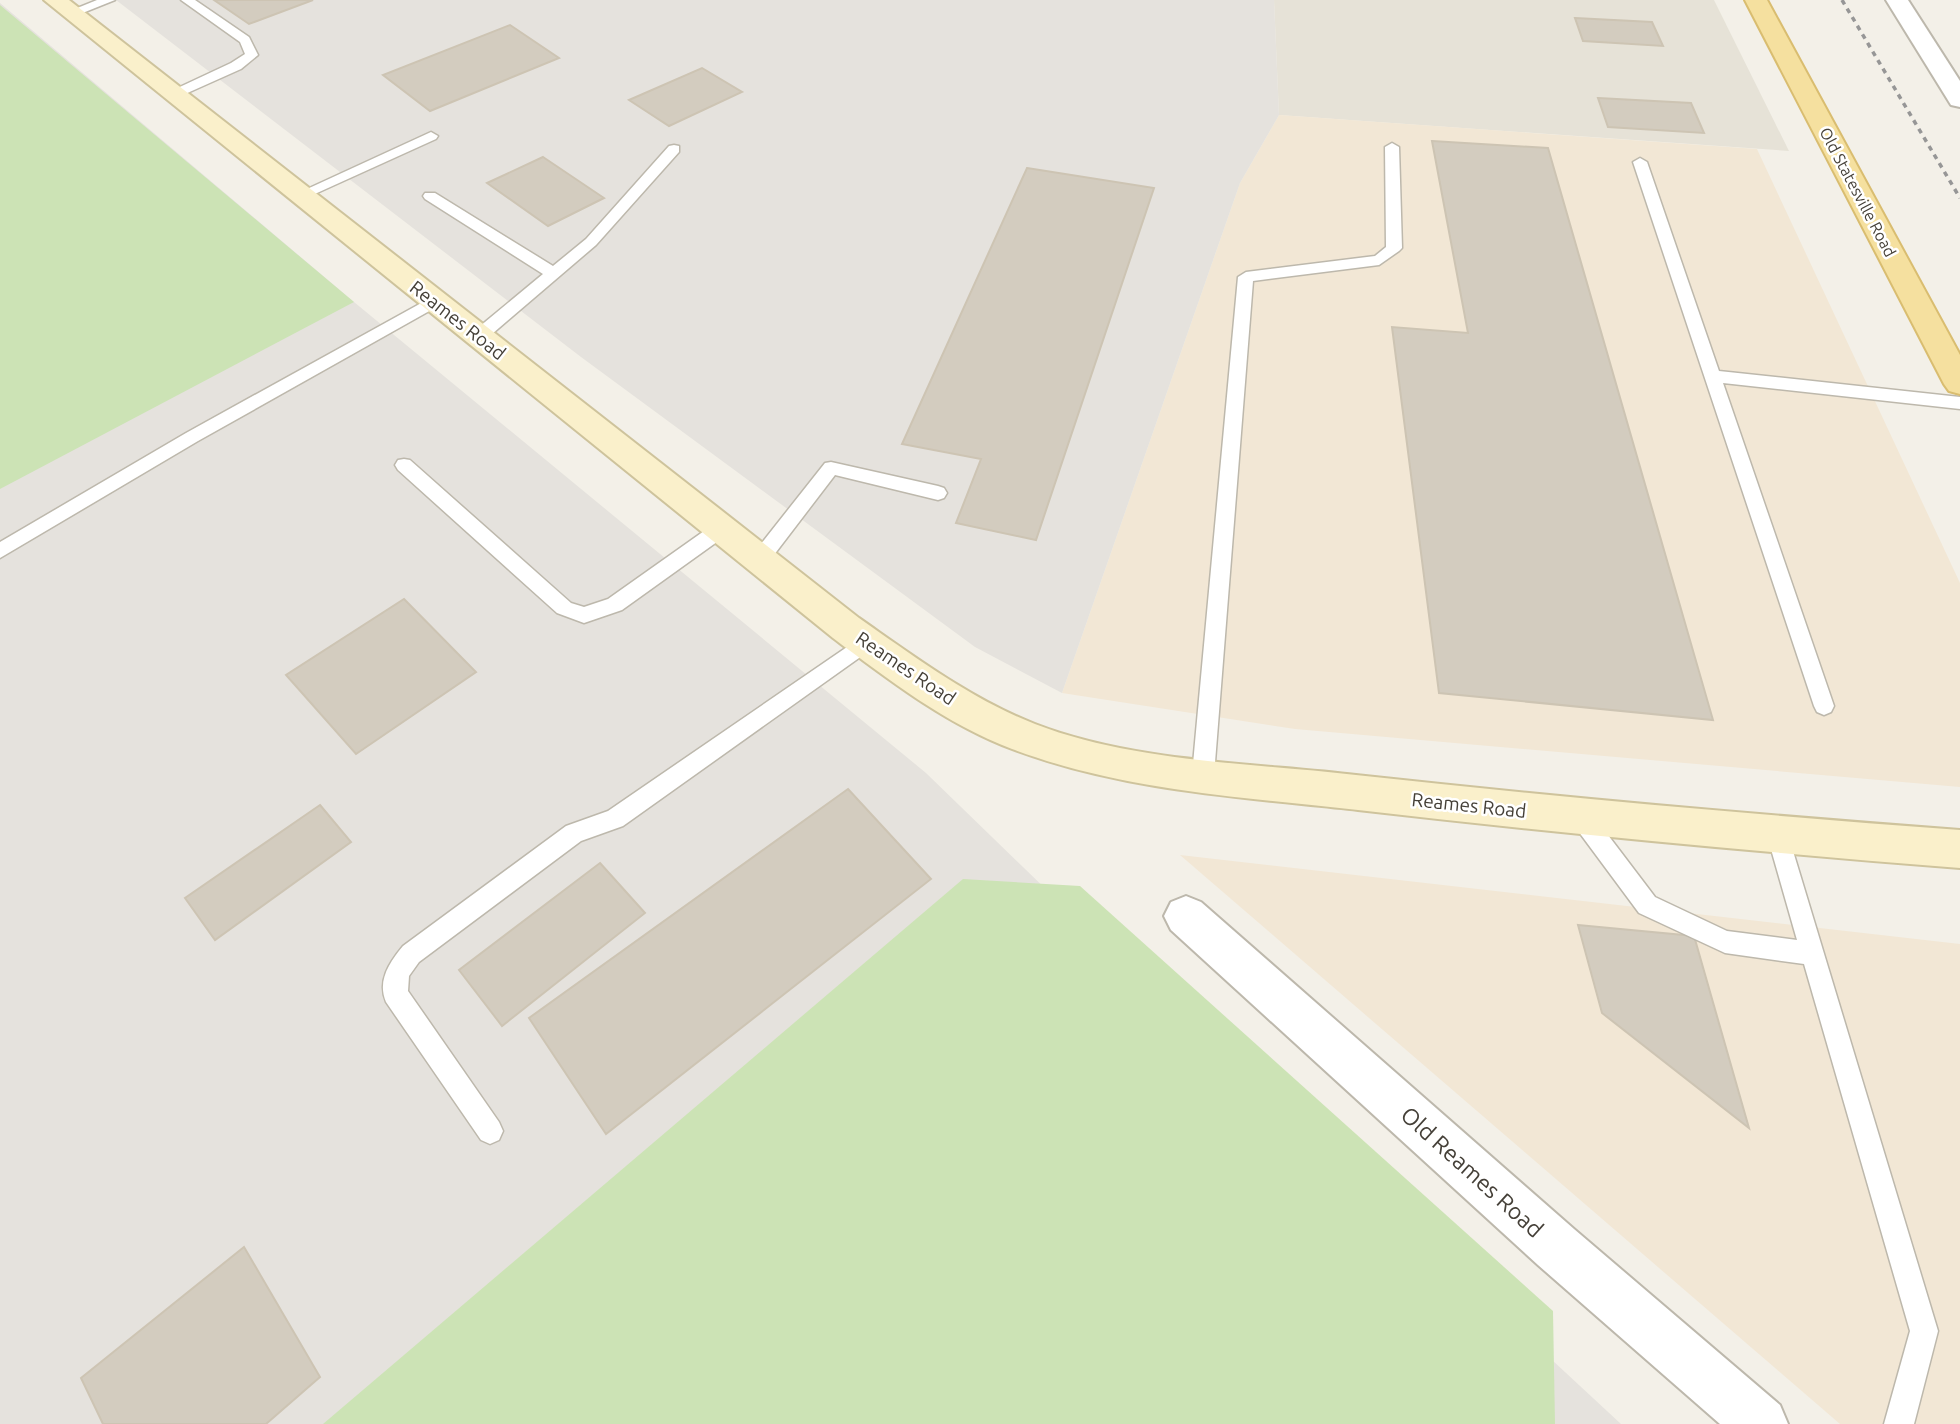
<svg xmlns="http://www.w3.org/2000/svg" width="1960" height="1424" font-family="Ubuntu,sans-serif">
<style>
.residential{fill:#e6e2d7}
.commercial{fill:#f2e7d5}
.industrial{fill:#e5e2dd}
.green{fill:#cce3b5}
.building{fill:#d3ccbf;stroke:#cdc4b3;stroke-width:2}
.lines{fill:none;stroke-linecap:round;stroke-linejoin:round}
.lane-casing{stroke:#bdb8ac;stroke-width:3}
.street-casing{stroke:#bdb8ac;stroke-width:4}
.secondary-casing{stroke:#cec39c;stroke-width:4}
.primary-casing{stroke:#d9bd70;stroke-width:4}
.lane{fill:#fff;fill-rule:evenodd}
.street{fill:#fff;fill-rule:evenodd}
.secondary{fill:#faf0cb;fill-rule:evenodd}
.primary{fill:#f5e09f;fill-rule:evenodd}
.rail{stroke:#969696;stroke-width:3.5;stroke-dasharray:5 5;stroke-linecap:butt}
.labels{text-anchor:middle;stroke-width:5;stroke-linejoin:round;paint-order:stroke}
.far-street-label{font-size:16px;fill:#454038;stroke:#fff}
.street-label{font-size:19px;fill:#454038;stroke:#fff}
.near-street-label{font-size:23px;fill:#454038;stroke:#fff}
</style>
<rect width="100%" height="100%" fill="#f3f0e8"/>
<polygon class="residential" points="1274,0 1714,0 1789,151 1279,115"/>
<g class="commercial">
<polygon points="1279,115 1757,149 1960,583 1960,787 1295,729 1062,693 1240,183"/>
<polygon points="1180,855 1960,944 1960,1424 1840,1424"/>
</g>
<g class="industrial">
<polygon points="116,0 1274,0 1279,115 1240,183 1062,693 975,647 581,357"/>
<polygon points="0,3 354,302 926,773 1086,928 1621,1424 0,1424"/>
</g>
<g class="green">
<polygon points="0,5 354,302 0,489"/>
<polygon points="963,879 1080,886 1553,1311 1555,1424 323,1424"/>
</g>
<g class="building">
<polygon points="214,0 313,0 249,24"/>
<polygon points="1575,18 1652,22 1663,46 1583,41"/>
<polygon points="510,25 559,58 430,111 383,75"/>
<polygon points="702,68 742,92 669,126 629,100"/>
<polygon points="1598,98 1691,103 1704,133 1608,127"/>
<polygon points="1432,141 1548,148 1713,720 1439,693 1392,327 1468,333"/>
<polygon points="543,157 604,198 548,226 487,183"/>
<polygon points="1027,168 1154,188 1036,540 956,523 981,459 902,444"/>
<polygon points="404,599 476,672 356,754 286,675"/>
<polygon points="848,789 931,879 606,1134 529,1018"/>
<polygon points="320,805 351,842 215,940 185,898"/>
<polygon points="600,863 645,913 502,1026 459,970"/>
<polygon points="1578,925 1694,936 1749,1128 1602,1013"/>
<polygon points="244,1247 320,1377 266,1424 103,1424 81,1378"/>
</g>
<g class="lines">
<g class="lane-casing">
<g id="lane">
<polygon points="97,0 115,0 75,16 67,16 65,13"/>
<polygon points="181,0 195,0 249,37 258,55 241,69 174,99 167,95 169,92 231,63 245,54 240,42"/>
<polygon points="431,132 438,136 436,139 306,198 296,198 294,195"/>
<polygon points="1392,143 1399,147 1402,248 1399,251 1379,265 1253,281 1214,775 1211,782 1203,784 1195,782 1192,775 1238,277 1246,272 1375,256 1386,247 1385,147"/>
<polygon points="674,145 679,146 679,152 596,245 485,340 473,340 471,336 473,332 543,274 425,199 423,196 425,193 435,193 553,266 586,239 669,146"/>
<polygon points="1640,158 1647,162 1719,371 1960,397 1960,409 1723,383 1834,706 1831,712 1824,715 1817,712 1814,706 1633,162"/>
<polygon points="434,296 442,301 440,305 198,441 0,558 0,542 186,433"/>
<polygon points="404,459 410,460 571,603 584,607 608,599 714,524 728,524 730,529 728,534 622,610 584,623 557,613 398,470 395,465 398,460"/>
<polygon points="831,462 938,486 944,488 947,493 944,498 938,500 835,475 767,564 760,566 753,564 750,559 753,554 825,463"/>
<path d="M866,634L873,636L876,642L873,648L623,826L581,841L419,962L409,976L408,991L499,1122L503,1131L499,1140L490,1144L481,1140L386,1002C377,981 389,963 403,946L566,826L608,811Z"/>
<polygon points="1581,807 1589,810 1655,897 1727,931 1797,940 1767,835 1770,828 1778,825 1786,828 1938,1331 1914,1424 1884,1424 1910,1331 1804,964 1725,953 1639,913 1573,824 1570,817 1573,810"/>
</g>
</g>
<g class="street-casing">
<g id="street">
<polygon points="1886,0 1908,0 1960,81 1960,107 1951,105"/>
<polygon points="1186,896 1201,902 1574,1229 1780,1405 1788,1424 1720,1424 1538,1265 1171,930 1164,916 1171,902"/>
</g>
</g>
<g class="secondary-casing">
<path id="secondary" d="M44,0H69L859,618C915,657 971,699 1035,724C1133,762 1252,763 1356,775C1557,797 1758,815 1960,830V868C1759,852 1558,833 1358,810C1241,797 1124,791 1012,749C946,724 889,680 833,638Z"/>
</g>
<g class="primary-casing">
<polygon id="primary" points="1745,0 1767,0 1960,355 1960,394 1949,391 1944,384"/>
</g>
<use href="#lane" class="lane"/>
<use href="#street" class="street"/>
<use href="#secondary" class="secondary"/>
<use href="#primary" class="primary"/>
<polyline class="rail" points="1842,0 1960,198"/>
</g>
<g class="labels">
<g class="far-street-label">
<text transform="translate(1858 192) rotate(62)" y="6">Old Statesville Road</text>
</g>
<g class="street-label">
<text transform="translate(458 320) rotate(38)" y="7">Reames Road</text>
<text transform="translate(906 668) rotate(34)" y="7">Reames Road</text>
<text transform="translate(1469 805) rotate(6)" y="7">Reames Road</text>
</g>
<g class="near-street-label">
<text transform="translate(1472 1172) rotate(42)" y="8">Old Reames Road</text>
</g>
</g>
</svg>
